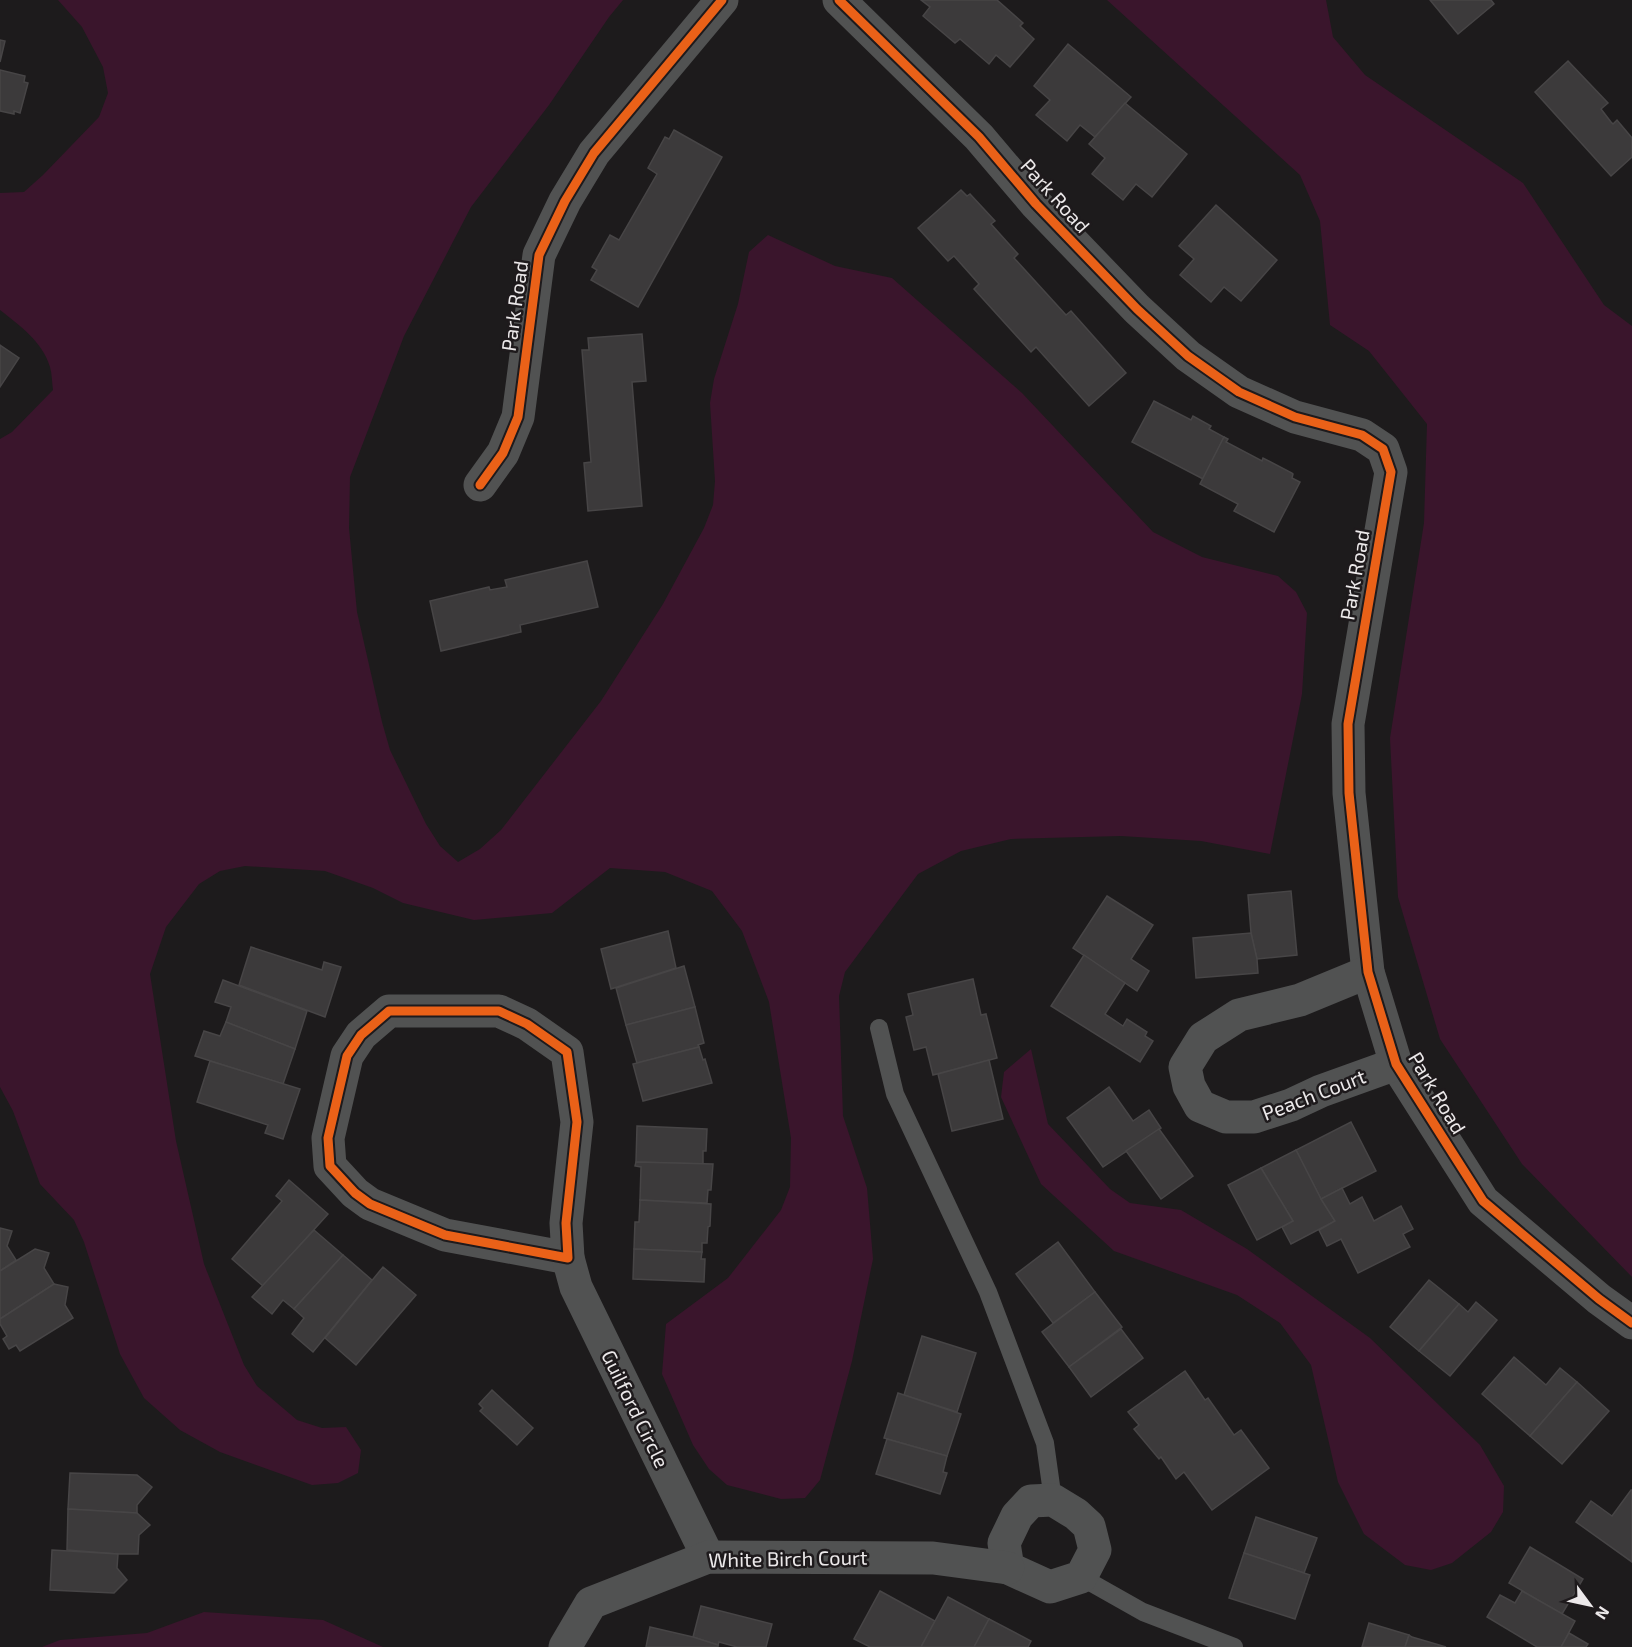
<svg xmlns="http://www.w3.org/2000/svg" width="1632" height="1647" font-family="'Exo 2',sans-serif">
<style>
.green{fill:#3a152c}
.building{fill:#3c3a3b;stroke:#474546;stroke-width:1.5}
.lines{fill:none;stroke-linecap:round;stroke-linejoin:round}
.lane{stroke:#515252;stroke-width:18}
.street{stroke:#515252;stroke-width:33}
.cycleway-casing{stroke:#1e1a1c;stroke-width:13}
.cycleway{stroke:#ea6118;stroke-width:9}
.labels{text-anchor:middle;stroke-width:5;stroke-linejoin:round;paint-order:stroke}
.street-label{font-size:20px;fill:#ece9ea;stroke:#1e1a1c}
</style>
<rect width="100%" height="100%" fill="#1d1b1c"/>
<g class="green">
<path d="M58,0H623L609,17L549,105L471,207L404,336L350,477L349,528L357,612L382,722L390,750L426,824L440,846L458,862L480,849L501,830L601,701L663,604L704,528L713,505L715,481L710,403L714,379L738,304L749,252L768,235L835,266L892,278L1022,393L1153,532L1202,557L1278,576L1296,592L1307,613L1302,694L1270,854L1201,841L1121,836L1011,839L961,851L918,874L845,972L839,996L843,1116L867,1188L873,1259L852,1361L820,1480L805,1498L781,1499L727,1485L709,1469L693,1445L662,1374L666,1324L728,1278L781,1210L790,1187L791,1138L769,1002L742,931L712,891L665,872L610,868L552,913L474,920L403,903L373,888L325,871L245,866L220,871L199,884L166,927L150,974L176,1141L204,1264L244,1365L257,1386L297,1420L322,1428L346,1427L361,1450L358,1473L338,1483L312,1485L220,1452L180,1430L144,1398L120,1354L84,1242L74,1220L40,1184L13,1111L0,1087V439L12,432L53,390C52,383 52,374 50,367C43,342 19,325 0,310V193L24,192L43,175L99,117L108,93L103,67L82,27Z"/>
<polygon points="1107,0 1326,0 1333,37 1365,75 1523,183 1604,305 1632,326 1632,1277 1522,1164 1440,1039 1398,897 1390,738 1424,523 1427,424 1369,351 1330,325 1320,221 1300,175"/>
<polygon points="1031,1049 1048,1124 1110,1189 1130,1203 1181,1210 1247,1249 1370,1338 1480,1445 1504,1486 1503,1512 1491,1532 1452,1563 1431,1570 1405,1565 1364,1534 1338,1482 1311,1365 1280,1323 1237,1295 1114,1251 1041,1184 1001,1097 1004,1072"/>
<polygon points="204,1612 323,1620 383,1647 42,1647 60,1640 147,1633"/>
</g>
<g class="building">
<polygon points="921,0 997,0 1023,23 1020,26 1034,39 1010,67 996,55 989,64 960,39 955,43 923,16 930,7"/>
<polygon points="1430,0 1491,0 1494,4 1458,34"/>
<polygon points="0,40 5,41 0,62"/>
<polygon points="1068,44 1131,97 1095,137 1080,125 1067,141 1036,115 1050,100 1034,86"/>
<polygon points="1568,61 1608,103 1601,109 1611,122 1613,124 1617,120 1632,138 1632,157 1611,176 1535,92"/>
<polygon points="0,70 25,76 24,82 28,83 20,113 14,111 14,114 0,111"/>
<polygon points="1125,103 1187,154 1152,197 1136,184 1123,200 1092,174 1105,158 1089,144"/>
<polygon points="674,130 722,157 638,307 591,280 597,270 592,267 610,235 619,240 657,174 648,168 665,137 669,139"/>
<polygon points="961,190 967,196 970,194 995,221 991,224 1018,254 1014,258 1066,315 1071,311 1126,373 1089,406 1036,347 1031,352 974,289 979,284 954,256 948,261 918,228"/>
<polygon points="1216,205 1277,260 1241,301 1224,287 1211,302 1180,275 1194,259 1179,246"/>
<polygon points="642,334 646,381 632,382 642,506 588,511 584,463 591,462 582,350 589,350 588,338"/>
<polygon points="0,345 19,358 0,387"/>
<polygon points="1154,401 1191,420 1193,416 1211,426 1209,429 1224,437 1203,479 1132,442"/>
<polygon points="1224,437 1228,439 1226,442 1262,461 1263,458 1292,473 1293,474 1292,478 1300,482 1274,532 1234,511 1238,504 1200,484"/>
<polygon points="587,561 598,607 520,625 521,632 441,651 430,601 489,587 490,590 507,587 505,580"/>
<polygon points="1291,891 1297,955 1257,959 1251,933 1248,895"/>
<polygon points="1107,896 1153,925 1131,959 1149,971 1137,991 1073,948"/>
<polygon points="668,931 676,968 611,989 601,949"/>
<polygon points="1251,933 1257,959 1258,973 1196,978 1193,938"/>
<polygon points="251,947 322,970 324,962 341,967 325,1017 239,985"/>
<polygon points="1084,955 1125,983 1105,1014 1123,1026 1127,1019 1147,1032 1145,1036 1153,1041 1140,1062 1051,1006"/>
<polygon points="684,966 695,1007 626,1025 616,988"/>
<polygon points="973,979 981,1015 986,1014 997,1058 933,1075 926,1047 914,1050 906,1017 913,1015 908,994"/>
<polygon points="223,980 307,1011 295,1049 226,1022 231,1007 215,1002"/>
<polygon points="695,1007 704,1043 698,1045 699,1047 637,1063 626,1025"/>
<polygon points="226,1022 295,1049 283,1084 195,1056 204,1031 220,1036"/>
<polygon points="699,1047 703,1060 705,1059 712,1083 643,1101 633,1064"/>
<polygon points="989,1060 1003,1119 952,1131 938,1074"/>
<polygon points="210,1061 300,1089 283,1139 265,1133 268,1125 197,1102"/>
<polygon points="1109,1087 1133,1121 1149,1110 1161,1128 1103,1167 1067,1118"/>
<polygon points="1351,1122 1376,1171 1321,1199 1296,1150"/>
<polygon points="637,1126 707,1129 706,1151 703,1151 703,1164 636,1162"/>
<polygon points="1159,1129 1193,1176 1161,1199 1126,1151"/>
<polygon points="1296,1150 1321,1199 1335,1221 1291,1244 1282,1227 1293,1221 1261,1168"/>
<polygon points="636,1162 713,1164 711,1190 708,1190 707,1203 640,1200 641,1167 635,1166"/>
<polygon points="1261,1168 1293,1221 1257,1240 1228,1185"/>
<polygon points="289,1180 328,1214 263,1286 232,1259 282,1201 276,1196"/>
<polygon points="1342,1188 1350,1204 1362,1197 1374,1221 1401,1206 1413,1229 1403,1234 1410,1247 1358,1273 1341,1239 1327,1246 1319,1230 1335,1221 1321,1199"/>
<polygon points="640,1200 711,1204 710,1226 708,1227 707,1243 702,1243 702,1252 634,1249 635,1222 639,1222"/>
<polygon points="0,1228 12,1231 7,1246 16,1260 0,1271"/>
<polygon points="314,1230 343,1255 294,1309 283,1300 272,1314 252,1297"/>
<polygon points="1058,1242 1095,1292 1053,1323 1016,1274"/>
<polygon points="35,1249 49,1253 44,1268 54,1284 0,1319 0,1271"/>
<polygon points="634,1249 702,1252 701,1259 705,1259 704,1282 633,1279"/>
<polygon points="343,1255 372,1280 313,1352 292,1334 304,1318 294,1309"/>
<polygon points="383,1267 416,1295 356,1365 325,1338"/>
<polygon points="1429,1280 1459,1304 1419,1351 1390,1327"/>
<polygon points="54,1284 68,1287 65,1305 73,1318 20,1351 16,1345 9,1349 3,1339 7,1336 0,1324 0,1319"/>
<polygon points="1095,1292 1122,1327 1069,1367 1042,1332"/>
<polygon points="1476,1302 1497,1320 1450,1376 1419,1351 1459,1304 1468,1312"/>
<polygon points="1121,1329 1143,1358 1091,1397 1069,1367"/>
<polygon points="922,1336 976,1353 957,1412 904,1395"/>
<polygon points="1514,1357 1546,1385 1560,1368 1577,1382 1530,1436 1482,1394"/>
<polygon points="1185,1371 1205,1400 1208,1398 1234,1435 1241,1430 1269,1468 1212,1510 1184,1472 1176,1479 1161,1457 1159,1459 1134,1429 1139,1425 1128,1412"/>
<polygon points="1577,1382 1609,1411 1562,1464 1530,1436"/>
<polygon points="492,1390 533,1428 517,1445 480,1411 483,1408 479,1404"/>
<polygon points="898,1393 961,1414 947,1456 884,1438"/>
<polygon points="887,1439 947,1456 943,1472 947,1473 940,1494 876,1474"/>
<polygon points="70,1473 137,1475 152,1487 137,1505 137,1513 68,1509"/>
<polygon points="1631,1490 1632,1490 1632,1562 1576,1522 1591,1501 1612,1516"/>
<polygon points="68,1509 137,1513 150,1525 139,1535 138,1554 118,1554 67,1550"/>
<polygon points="1256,1517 1317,1538 1304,1573 1244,1553"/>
<polygon points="1530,1547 1583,1579 1562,1614 1509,1583"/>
<polygon points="52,1550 118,1554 117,1568 127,1580 114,1593 50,1590"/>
<polygon points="1244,1553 1310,1575 1295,1619 1229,1598"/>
<polygon points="880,1591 935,1621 921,1647 870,1647 854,1639"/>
<polygon points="1522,1591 1575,1621 1561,1647 1537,1647 1487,1617 1500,1595 1515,1603"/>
<polygon points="948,1597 989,1619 974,1647 921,1647"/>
<polygon points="701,1606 772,1624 766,1647 737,1647 719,1642 718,1645 693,1637"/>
<polygon points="989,1619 1031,1641 1028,1647 974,1647"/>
<polygon points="1369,1623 1409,1635 1405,1647 1362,1647"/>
<polygon points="650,1627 693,1637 718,1645 718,1647 646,1647"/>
<polygon points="1569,1633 1588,1644 1586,1647 1561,1647"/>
<polygon points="1409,1635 1412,1637 1446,1647 1405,1647"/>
</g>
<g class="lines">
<g class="lane">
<polyline points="879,1028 895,1094 988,1292 1045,1443 1053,1500"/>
<polyline points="1081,1577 1143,1612 1234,1647"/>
</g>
<g class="street">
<polyline points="839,0 979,137 1036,204 1137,309 1188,356 1239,392 1295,417 1362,435 1383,449 1391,472 1348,724 1349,793 1368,972 1396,1064 1483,1201 1599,1299 1632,1323"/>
<polyline points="480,485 503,453 518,417 539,255 565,201 594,153 722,0"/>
<polyline points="1368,972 1300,1000 1239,1015 1203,1038 1185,1067 1189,1086 1200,1106 1226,1117 1254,1117 1291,1105 1321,1091 1396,1064"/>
<polygon points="389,1011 499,1011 527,1024 567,1052 577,1122 566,1223 568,1258 445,1235 370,1204 355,1193 330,1166 328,1138 347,1056 361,1035"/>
<polyline points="568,1258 576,1287 708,1557"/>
<polygon points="1053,1500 1076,1514 1089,1526 1095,1550 1081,1577 1050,1587 1008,1568 1004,1543 1017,1516 1031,1501"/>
<polyline points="565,1647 591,1603 708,1557 933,1558 1008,1568"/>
</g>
<g class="cycleway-casing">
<g id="cycleway">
<polyline points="839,0 979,137 1036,204 1137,309 1188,356 1239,392 1295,417 1362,435 1383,449 1391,472 1348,724 1349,793 1368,972 1396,1064 1483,1201 1599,1299 1632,1323"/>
<polyline points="480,485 503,453 518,417 539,255 565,201 594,153 722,0"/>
<polygon points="389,1011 499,1011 527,1024 567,1052 577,1122 566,1223 568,1258 445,1235 370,1204 355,1193 330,1166 328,1138 347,1056 361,1035"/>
</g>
</g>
<use href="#cycleway" class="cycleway"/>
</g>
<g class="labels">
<g class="street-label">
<text transform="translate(1055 196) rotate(48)" y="7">Park Road</text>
<text transform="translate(515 306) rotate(-82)" y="7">Park Road</text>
<text transform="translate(1355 575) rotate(-80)" y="7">Park Road</text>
<text transform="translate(1437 1093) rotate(59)" y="7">Park Road</text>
<text transform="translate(1314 1095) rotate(-21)" y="7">Peach Court</text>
<text transform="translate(635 1409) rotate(64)" y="7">Guilford Circle</text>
<text transform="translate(788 1559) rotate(-1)" y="7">White Birch Court</text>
</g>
</g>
<g transform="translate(1590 1605) rotate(123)" stroke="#1e1a1c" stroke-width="4.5" paint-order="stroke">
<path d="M0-4.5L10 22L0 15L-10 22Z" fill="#ece9ea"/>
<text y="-9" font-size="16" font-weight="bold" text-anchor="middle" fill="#ece9ea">N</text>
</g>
</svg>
